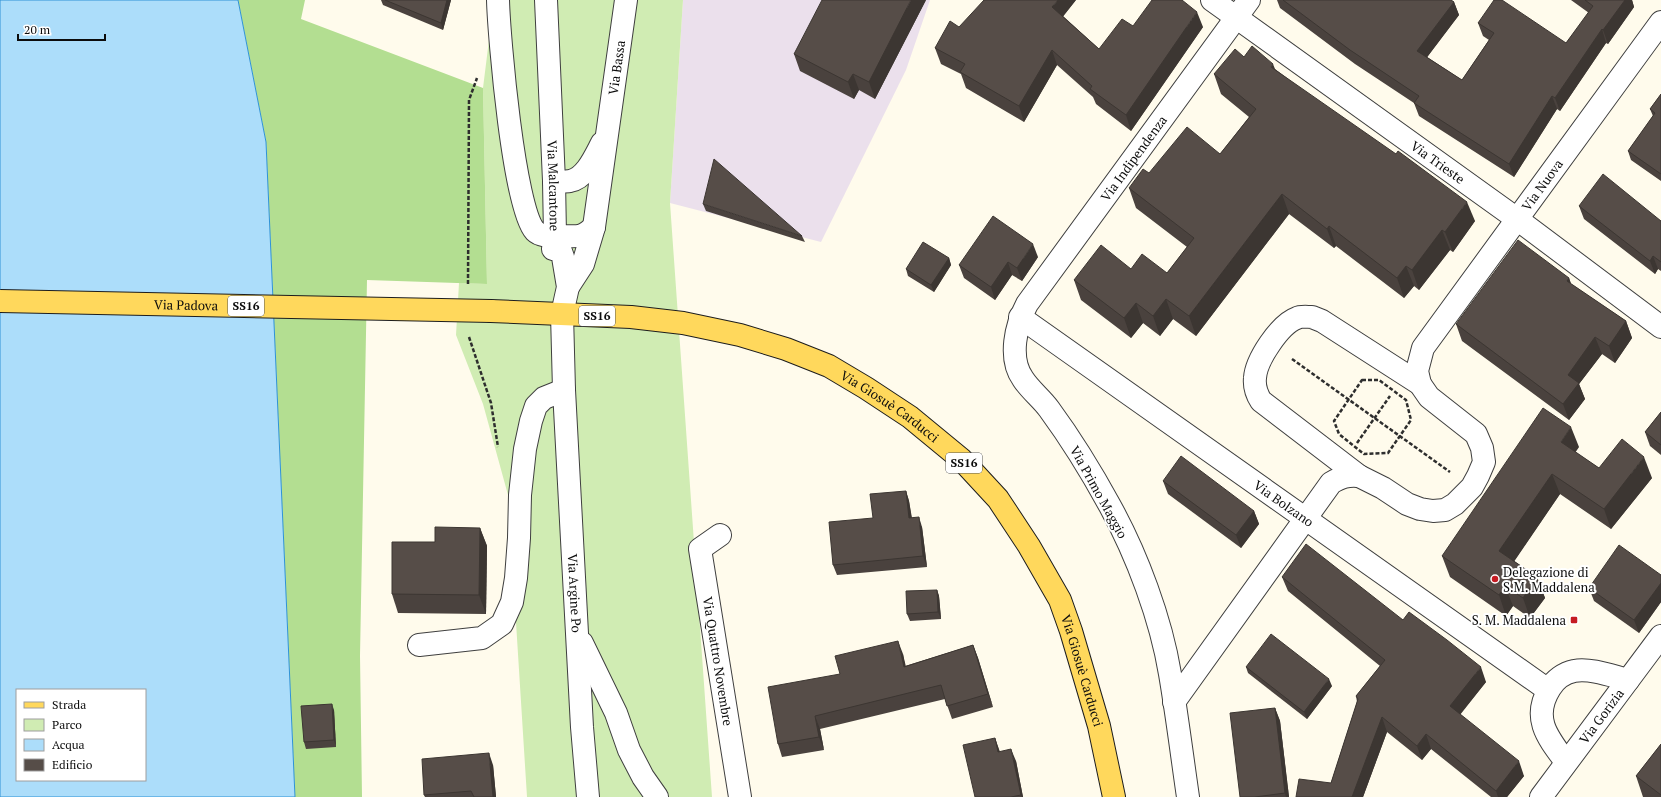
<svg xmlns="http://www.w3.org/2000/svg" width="1661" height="797" font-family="'PT Serif',serif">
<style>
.industrial{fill:#ebe0ec}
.green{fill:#d0ecb3}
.forest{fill:#b3de91}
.water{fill:#acddfa;stroke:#2e92d6;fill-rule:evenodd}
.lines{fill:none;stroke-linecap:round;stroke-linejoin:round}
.minor-casing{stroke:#3f3f3f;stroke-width:24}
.major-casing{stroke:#1d1d1d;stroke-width:24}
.path{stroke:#2e2e2e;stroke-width:2.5;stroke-dasharray:4 2;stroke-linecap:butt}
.minor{stroke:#fff;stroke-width:22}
.major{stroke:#ffd85c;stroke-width:22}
.major-bridge-casing{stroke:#1d1d1d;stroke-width:24;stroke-linecap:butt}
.major-bridge{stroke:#ffd85c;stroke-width:22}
.wall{fill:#4a423e}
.shaded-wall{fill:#3c3632}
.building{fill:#564d48;stroke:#3c3632}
.poi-dot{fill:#c51b22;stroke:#fff;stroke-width:1.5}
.labels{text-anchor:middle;stroke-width:4;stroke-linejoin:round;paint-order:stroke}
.shield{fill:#fff;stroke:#555;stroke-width:1}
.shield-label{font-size:12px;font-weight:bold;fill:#0c0c0c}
.street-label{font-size:13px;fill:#0c0c0c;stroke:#fff}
.poi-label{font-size:13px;fill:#0c0c0c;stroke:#fff;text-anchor:start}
</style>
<rect width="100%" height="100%" fill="#fffbec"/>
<polygon class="industrial" points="683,0 930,0 906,70 821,242 670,203"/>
<polygon class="green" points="494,0 683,0 670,203 712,797 527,797 508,495 483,404 456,335 459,283 487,284 483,88"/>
<polygon class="forest" points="238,0 305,0 301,19 483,88 487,284 367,280 360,656 362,797 295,797 266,142"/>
<path class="water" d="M0,0H238L266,142L295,797H0ZM17,690H145V780H17Z"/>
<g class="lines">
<g class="minor-casing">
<g id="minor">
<path d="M498,0C499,37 514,209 535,231C542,238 555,235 564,236C579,237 583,237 594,227"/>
<path id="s1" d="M546,0L554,181L555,235L553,249"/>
<path id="s2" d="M1212,0L1517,219L1661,327"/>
<path d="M554,181C559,181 566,182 570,181C586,178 595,156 602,143"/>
<path id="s3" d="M555,235L563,257L568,287L562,314L564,390L582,727L588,797"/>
<path id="s4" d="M568,287L583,264L594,227L626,0"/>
<path id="s5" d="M1020,317L1548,690"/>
<path d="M1312,317L1322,321L1420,384L1429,397L1476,434L1482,448L1484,462L1478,476L1472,487L1455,504L1445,510L1433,511L1420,509L1407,504L1383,488L1359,476L1261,401C1256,393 1254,387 1255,378C1256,360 1280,324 1297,318C1301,316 1307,317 1312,317Z"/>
<path id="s6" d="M1420,384L1417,371L1423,348L1661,22"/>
<path id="s7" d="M720,535L700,549L740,797"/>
<polyline points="582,643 616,713 629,750 643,777 657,797"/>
<polyline points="419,645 482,638 502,624 512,602 516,578 519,538 520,495 525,449 531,421 536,406 544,398 564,390"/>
<path d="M1174,702L1331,483C1341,477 1347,475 1359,476"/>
<path d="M1566,762C1548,738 1531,718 1550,688C1555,680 1564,673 1574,671C1591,668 1612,676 1628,680"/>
<path id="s8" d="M1188,797C1182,756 1177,715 1170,674C1161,619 1137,555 1110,506C1092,473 1071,439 1049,409C1041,398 1030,390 1023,379C1008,358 1016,325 1027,304L1249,0"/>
<path id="s9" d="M1541,797L1661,636"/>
</g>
</g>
<g class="major-casing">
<g id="major">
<path id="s10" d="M491,311L631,317L683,323L740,335L786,349L829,366L866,388L910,417L961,459L998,499L1029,546L1060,600L1071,631L1099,726L1114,797"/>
</g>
</g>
<g class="path">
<polyline points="468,284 469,100 477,78"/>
<polyline points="469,337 491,403 498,447"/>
<polyline points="1292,359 1450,472"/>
<polygon points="1362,380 1379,380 1406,400 1411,420 1388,453 1364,454 1339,434 1334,421"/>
<polyline points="1357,443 1390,396"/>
</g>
<use href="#minor" class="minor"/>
<use href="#major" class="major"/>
<g class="major-bridge-casing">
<g id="major-bridge">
<path id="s11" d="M0,301L491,311"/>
</g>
</g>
<use href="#major-bridge" class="major-bridge"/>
</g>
<g class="wall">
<polygon points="381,0 451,0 443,30 383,5"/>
<polygon points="926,0 875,99 859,90 854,99 800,71 794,54"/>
<polygon points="1076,0 1063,16 1099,49 1133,26 1203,27 1131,131 1096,104 1093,97 1057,65 1024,122 966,88 961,74 941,64 935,48 959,27"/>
<polygon points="1277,0 1451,0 1454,2 1459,15 1427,57 1462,80 1489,40 1483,36 1478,23 1566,43 1589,13 1571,0 1632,0 1634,7 1608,44 1606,43 1560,111 1557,109 1514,177 1419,116 1414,103 1355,64 1280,8"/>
<polygon points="1244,57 1275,69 1475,221 1453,252 1450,250 1419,290 1414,286 1404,298 1336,246 1334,248 1289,214 1196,336 1173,319 1160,336 1143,323 1131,338 1081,300 1074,280 1131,269 1167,273 1187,247 1136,208 1129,188 1149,173 1220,154 1249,117 1221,94 1214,74"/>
<polygon points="1661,94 1661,181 1631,160 1628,151 1653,116 1650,109"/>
<polygon points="703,204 802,236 805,242 706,211"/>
<polygon points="1579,206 1661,221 1661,271 1658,269 1655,274 1584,219"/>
<polygon points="1038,257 1022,281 1012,275 995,300 964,278 959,265"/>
<polygon points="949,258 951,265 934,292 908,276 906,269"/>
<polygon points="1569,278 1571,284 1626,321 1632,338 1615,363 1602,354 1579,384 1585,399 1569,420 1462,341 1456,324"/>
<polygon points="1661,412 1661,455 1650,446 1645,432"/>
<polygon points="1579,447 1575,452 1599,468 1652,478 1611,529 1560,494 1514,561 1537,577 1545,598 1530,618 1513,606 1506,616 1450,577 1442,556"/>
<polygon points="1163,481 1254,511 1259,524 1241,548 1168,494"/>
<polygon points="906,491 909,501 912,518 922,527 927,567 837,575 833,565 873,518"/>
<polygon points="480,528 487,546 486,614 398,613 392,594 435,542"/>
<polygon points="1661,575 1661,602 1639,633 1594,601 1589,588"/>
<polygon points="1282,577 1403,620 1486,682 1460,714 1524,776 1507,797 1491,797 1431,749 1422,760 1387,732 1363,797 1296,797 1331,783 1357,702 1356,696 1380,666 1288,591"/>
<polygon points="937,590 939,596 941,619 910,621 907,614"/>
<polygon points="973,645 978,658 993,707 952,719 945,699 820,729 824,750 782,757 778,744 840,674 903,654 905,666"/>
<polygon points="1246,667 1332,686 1307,719 1248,673"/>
<polygon points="1275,708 1280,721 1289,797 1240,797"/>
<polygon points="334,710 336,747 306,749 304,742"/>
<polygon points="995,738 1000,752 1016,761 1023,797 975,797"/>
<polygon points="1661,744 1661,797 1643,797 1636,776"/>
<polygon points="493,765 496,797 425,797 424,795"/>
</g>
<g class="shaded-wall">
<polygon points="447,0 451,0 443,30 441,23"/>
<polygon points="911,0 926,0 875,99 869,82"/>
<polygon points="1058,0 1076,0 1058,23 1052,7"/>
<polygon points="1625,0 1632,0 1634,7 1608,44 1603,30"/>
<polygon points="1454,2 1459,15 1422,64 1417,51"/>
<polygon points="1197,12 1203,27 1131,131 1126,115"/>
<polygon points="1602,29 1606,43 1560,111 1555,98"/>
<polygon points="1052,50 1057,65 1024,122 1019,106"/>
<polygon points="1273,64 1281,84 1271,67"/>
<polygon points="853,74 859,90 854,99 848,82"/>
<polygon points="1552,96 1557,109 1514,177 1509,164"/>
<polygon points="1282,194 1289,214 1196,336 1189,316"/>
<polygon points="1467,202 1475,221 1453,252 1445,232"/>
<polygon points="1329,226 1336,246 1334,248 1327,229"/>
<polygon points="1442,230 1450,250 1419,290 1412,270"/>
<polygon points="1033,244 1038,257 1022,281 1017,268"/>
<polygon points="1653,256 1658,269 1655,274 1650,261"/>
<polygon points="949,258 951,265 934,292 931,285"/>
<polygon points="1008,262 1012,275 995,300 991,287"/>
<polygon points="1406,266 1414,286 1404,298 1397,278"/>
<polygon points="1569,278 1575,295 1567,281"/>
<polygon points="1166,299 1173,319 1160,336 1153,316"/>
<polygon points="1136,303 1143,323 1131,338 1124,318"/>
<polygon points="1626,321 1632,338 1615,363 1609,346"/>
<polygon points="1595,337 1602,354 1579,384 1585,399 1569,420 1563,404 1568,375"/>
<polygon points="1571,427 1579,447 1568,463 1561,442"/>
<polygon points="1644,457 1652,478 1611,529 1604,509"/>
<polygon points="1552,474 1560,494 1507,572 1499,551"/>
<polygon points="906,491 909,501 913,528 909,518"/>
<polygon points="1254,511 1259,524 1241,548 1236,535"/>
<polygon points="919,517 922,527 927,567 923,556"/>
<polygon points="480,528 487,546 486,614 479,595"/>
<polygon points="1537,577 1545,598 1530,618 1523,598"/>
<polygon points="1661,583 1661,602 1639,633 1634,620"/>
<polygon points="1505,586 1513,606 1506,616 1499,595"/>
<polygon points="937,590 939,596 941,619 938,612"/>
<polygon points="898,641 903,654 909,680 904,667"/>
<polygon points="973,645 978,658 993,707 988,694"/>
<polygon points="1481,667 1486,682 1456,720 1450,706"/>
<polygon points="1329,679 1332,686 1307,719 1304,712"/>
<polygon points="332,704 334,710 336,747 334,740"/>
<polygon points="1275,708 1280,721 1289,797 1286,797 1285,793"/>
<polygon points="815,716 820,729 824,750 819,737"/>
<polygon points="1382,717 1387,732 1363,797 1352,797"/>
<polygon points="1426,734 1431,749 1422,760 1417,746"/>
<polygon points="995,738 999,750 1002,764 998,752"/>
<polygon points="1011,749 1016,761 1023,797 1022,797 1021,795"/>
<polygon points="489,753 493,765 496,797 493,797"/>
<polygon points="1519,761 1524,776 1507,797 1498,797 1496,791"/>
</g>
<g class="building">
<polygon points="385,0 447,0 441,23"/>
<polygon points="822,0 911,0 869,82 853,74 848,82 794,54"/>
<polygon points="984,0 1058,0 1052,7 1099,49 1122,19 1133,26 1152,0 1182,0 1197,12 1126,115 1090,89 1092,86 1052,50 1019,106 960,72 965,64 935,48 950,21 959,27"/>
<polygon points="1283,0 1451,0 1454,2 1417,51 1462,80 1494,33 1478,23 1494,0 1502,0 1566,43 1593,6 1585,0 1625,0 1603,30 1602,29 1555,98 1552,96 1509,164 1414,103 1419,96 1350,50"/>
<polygon points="1252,46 1273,64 1271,67 1396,154 1398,151 1467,202 1445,232 1442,230 1412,270 1406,266 1397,278 1329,226 1327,229 1282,194 1189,316 1166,299 1153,316 1136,303 1124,318 1074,280 1101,245 1131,269 1142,254 1167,273 1194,238 1129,188 1143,169 1149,173 1187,127 1220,154 1256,109 1214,74 1235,49 1244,57"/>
<polygon points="1661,94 1661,174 1628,151 1655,113 1650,109"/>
<polygon points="714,159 802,236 703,204"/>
<polygon points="1603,174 1661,221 1661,262 1653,256 1650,261 1579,206"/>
<polygon points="993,216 1033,244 1017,268 1008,262 991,287 959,265"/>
<polygon points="1518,240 1569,278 1567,281 1626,321 1609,346 1595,337 1568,375 1579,383 1563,404 1456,324"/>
<polygon points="923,242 949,258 931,285 906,269"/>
<polygon points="1543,408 1571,427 1561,442 1599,468 1622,439 1644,457 1604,509 1552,474 1499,551 1537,577 1523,598 1505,586 1499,595 1442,556"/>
<polygon points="1661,412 1661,445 1645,432"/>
<polygon points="1181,456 1254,511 1236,535 1163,481"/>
<polygon points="906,491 909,518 919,517 923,556 833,565 829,522 873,518 870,494"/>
<polygon points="435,527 480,528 479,595 392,594 392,542 435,542"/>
<polygon points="1306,544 1403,620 1409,612 1447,640 1481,667 1450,706 1519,761 1496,791 1426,734 1417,746 1382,717 1352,797 1296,797 1299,779 1331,783 1358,699 1356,696 1385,660 1282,577"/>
<polygon points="1619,545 1661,575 1661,583 1634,620 1589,588"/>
<polygon points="937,590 938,612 907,614 906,591"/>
<polygon points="1271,634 1329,679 1304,712 1246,667"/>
<polygon points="898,641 904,667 973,645 988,694 947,706 941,685 815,716 819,737 778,744 768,687 840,674 835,656"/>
<polygon points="332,704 334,740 304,742 301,706"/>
<polygon points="1275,708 1285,793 1255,797 1240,797 1230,713"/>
<polygon points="995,738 998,752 1011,749 1021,795 1011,797 975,797 963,745"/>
<polygon points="1661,744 1661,795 1636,776"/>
<polygon points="489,753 493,797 474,797 471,791 424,795 422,759"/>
</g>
<g class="poi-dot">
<circle cx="1495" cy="579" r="4"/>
<rect x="1570" y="616" width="8" height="8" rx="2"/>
</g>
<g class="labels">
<g class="shield">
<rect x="228" y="296" width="36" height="20" rx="3"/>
<rect x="579" y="306" width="36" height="20" rx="3"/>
<rect x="946" y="453" width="36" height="20" rx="3"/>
</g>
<g class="shield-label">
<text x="246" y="310">SS16</text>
<text x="597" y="320">SS16</text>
<text x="964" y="467">SS16</text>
</g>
<g class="street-label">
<text dy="5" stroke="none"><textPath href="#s4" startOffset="227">Via Bassa</textPath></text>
<text dy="5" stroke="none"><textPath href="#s8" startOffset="717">Via Indipendenza</textPath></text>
<text dy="5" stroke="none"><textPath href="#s2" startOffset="278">Via Trieste</textPath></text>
<text dy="5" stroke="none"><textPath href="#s1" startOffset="186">Via Malcantone</textPath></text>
<text dy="5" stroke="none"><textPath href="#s6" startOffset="239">Via Nuova</textPath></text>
<text dy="5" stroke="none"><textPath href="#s11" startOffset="186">Via Padova</textPath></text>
<text dy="5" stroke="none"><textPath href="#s10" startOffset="418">Via Giosuè Carducci</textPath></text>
<text transform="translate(1099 492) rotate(61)" y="5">Via Primo Maggio</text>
<text dy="5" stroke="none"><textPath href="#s5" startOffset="323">Via Bolzano</textPath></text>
<text dy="5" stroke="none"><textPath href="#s3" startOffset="361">Via Argine Po</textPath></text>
<text dy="5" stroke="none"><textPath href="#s7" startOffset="138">Via Quattro Novembre</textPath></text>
<text dy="5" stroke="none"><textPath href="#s10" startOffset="754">Via Giosuè Carducci</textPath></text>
<text dy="5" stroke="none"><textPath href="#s9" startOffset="101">Via Gorizia</textPath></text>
</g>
<g class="poi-label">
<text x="1503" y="577">Delegazione di<tspan x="1503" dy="15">S.M. Maddalena</tspan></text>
<text x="1566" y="625" text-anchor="end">S. M. Maddalena</text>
</g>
</g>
<rect x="16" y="689" width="130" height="92" fill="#ffffff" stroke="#9e9e9e"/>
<rect x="24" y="702" width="20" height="6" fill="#ffd85c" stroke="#9e9e9e"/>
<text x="52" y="709" font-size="12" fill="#0c0c0c">Strada</text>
<rect x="24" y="719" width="20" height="12" fill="#d0ecb3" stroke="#9e9e9e"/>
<text x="52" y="729" font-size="12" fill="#0c0c0c">Parco</text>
<rect x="24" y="739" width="20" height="12" fill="#acddfa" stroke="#9e9e9e"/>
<text x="52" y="749" font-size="12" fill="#0c0c0c">Acqua</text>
<rect x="24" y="759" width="20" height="12" fill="#564d48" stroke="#9e9e9e"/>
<text x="52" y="769" font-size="12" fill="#0c0c0c">Edificio</text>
<path d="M18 34v6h87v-6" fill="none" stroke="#0c0c0c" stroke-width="2"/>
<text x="24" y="34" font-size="12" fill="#0c0c0c" stroke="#ffffff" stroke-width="3" paint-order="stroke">20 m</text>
</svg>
